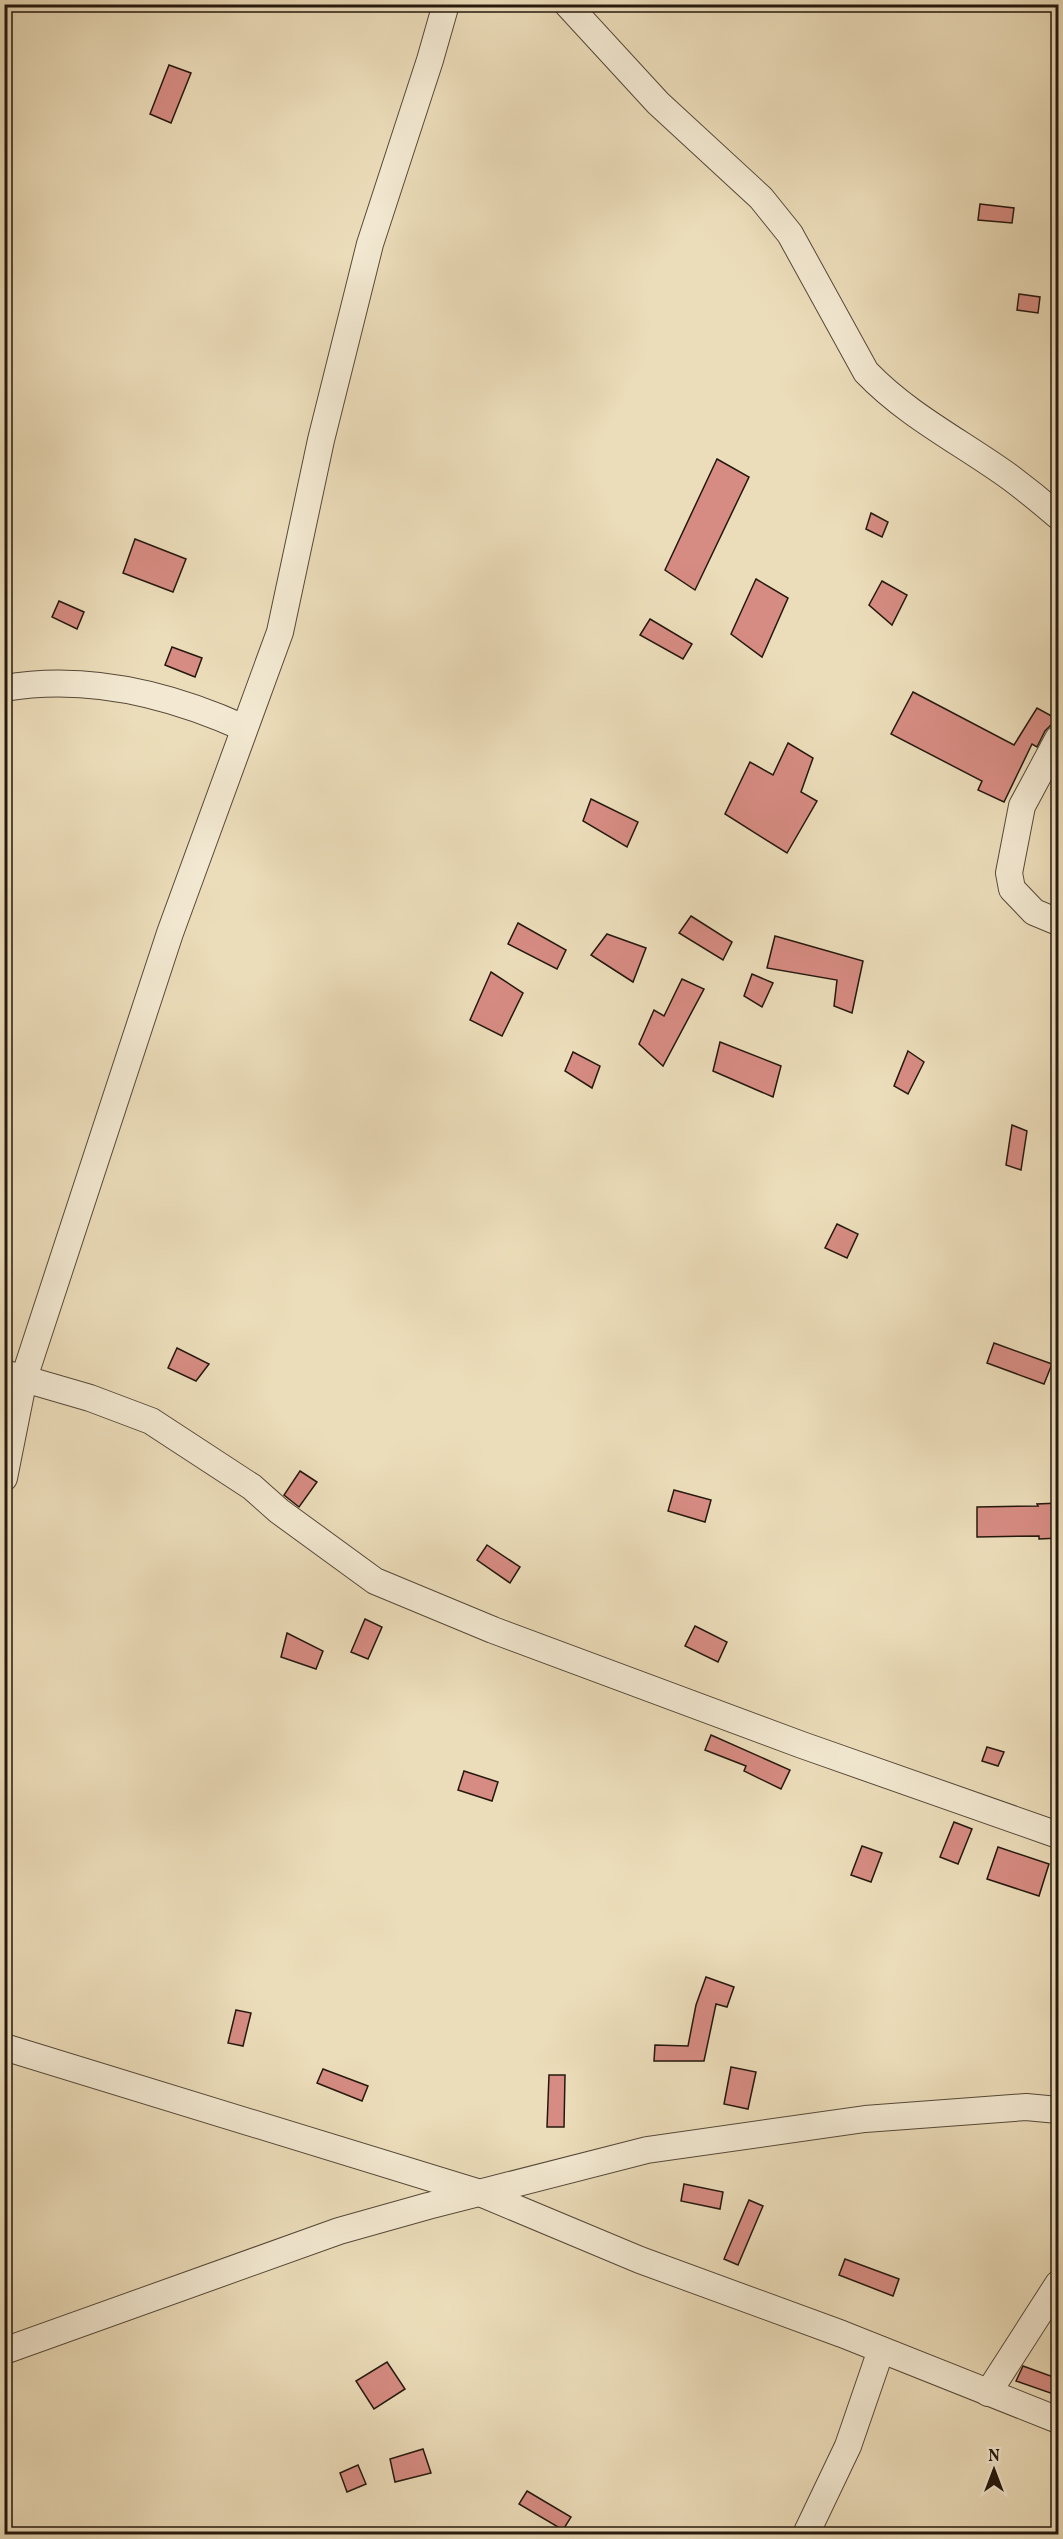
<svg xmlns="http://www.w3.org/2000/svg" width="1063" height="2539" font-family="Vollkorn,serif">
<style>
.building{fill:#d78c83;stroke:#24180e;stroke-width:1.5}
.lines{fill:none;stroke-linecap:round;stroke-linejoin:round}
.minor-casing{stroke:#564939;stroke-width:28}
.minor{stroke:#f3e9d2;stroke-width:26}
</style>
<rect width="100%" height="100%" fill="#ecddba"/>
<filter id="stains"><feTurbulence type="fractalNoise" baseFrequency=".00333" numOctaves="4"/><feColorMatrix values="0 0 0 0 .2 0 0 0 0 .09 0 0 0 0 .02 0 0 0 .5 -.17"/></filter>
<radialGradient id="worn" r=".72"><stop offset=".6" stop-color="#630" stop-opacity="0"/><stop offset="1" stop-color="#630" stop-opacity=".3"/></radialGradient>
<g class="building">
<polygon points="169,65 191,73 171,123 150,114"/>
<polygon points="980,204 1014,208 1012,223 978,220"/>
<polygon points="1019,294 1040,297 1038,313 1017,310"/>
<polygon points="717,459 749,477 695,590 665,570"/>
<polygon points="871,513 888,522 882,537 866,529"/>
<polygon points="135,539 186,559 173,592 123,573"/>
<polygon points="756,579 788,598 762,657 731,634"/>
<polygon points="882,581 907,595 892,625 869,605"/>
<polygon points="59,601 84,612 77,629 52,617"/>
<polygon points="650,619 692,644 683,659 640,635"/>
<polygon points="172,647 202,658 195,677 165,665"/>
<polygon points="913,692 1014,745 1037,708 1057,719 1045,731 1037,747 1032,744 1004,802 978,790 982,781 891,734"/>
<polygon points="788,743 813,758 801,792 817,801 787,853 725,814 750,762 773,775"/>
<polygon points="591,799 638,822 627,847 583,821"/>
<polygon points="691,916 732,942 723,960 679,933"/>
<polygon points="518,923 566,950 557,969 508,944"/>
<polygon points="607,934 646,948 633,982 591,955"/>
<polygon points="775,936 863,961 852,1013 834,1006 837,980 767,968"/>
<polygon points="491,972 523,993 502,1036 470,1020"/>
<polygon points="752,974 773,983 762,1007 744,996"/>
<polygon points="682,979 704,989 663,1066 639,1044 654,1010 664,1016"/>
<polygon points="720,1042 781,1066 773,1097 713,1071"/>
<polygon points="908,1051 924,1062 908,1094 894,1086"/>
<polygon points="573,1052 600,1066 592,1088 565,1071"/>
<polygon points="1012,1125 1027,1131 1021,1170 1006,1165"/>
<polygon points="837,1224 858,1234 847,1258 825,1248"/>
<polygon points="994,1343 1052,1364 1044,1384 987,1363"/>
<polygon points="177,1348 209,1364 196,1381 168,1368"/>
<polygon points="300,1471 317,1482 299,1507 284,1495"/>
<polygon points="674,1490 711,1500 705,1522 668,1511"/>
<polygon points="1059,1503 1059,1538 1039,1539 1039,1536 977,1537 977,1507 1038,1506 1037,1504"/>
<polygon points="487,1545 520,1567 510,1583 477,1560"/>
<polygon points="365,1619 382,1627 368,1659 351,1652"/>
<polygon points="695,1626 727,1642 718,1662 685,1646"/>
<polygon points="287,1633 323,1651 316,1669 281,1657"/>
<polygon points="711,1735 790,1770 781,1789 744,1771 746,1766 705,1750"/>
<polygon points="987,1747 1004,1752 998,1766 982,1761"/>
<polygon points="464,1771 498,1782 492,1801 458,1790"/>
<polygon points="954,1822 972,1829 958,1864 940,1857"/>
<polygon points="862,1846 882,1853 871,1882 851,1875"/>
<polygon points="998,1847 1049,1864 1039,1896 987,1879"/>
<polygon points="706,1977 734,1987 727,2007 716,2004 704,2061 654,2061 655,2045 688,2046 696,2005"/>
<polygon points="236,2010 251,2013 243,2046 228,2043"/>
<polygon points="731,2067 756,2072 748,2109 724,2104"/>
<polygon points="323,2069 368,2086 362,2101 317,2083"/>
<polygon points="549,2075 565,2075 564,2127 547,2127"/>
<polygon points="684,2184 723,2192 720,2209 681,2201"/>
<polygon points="749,2200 763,2206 738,2265 724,2259"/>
<polygon points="845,2259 899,2279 893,2296 839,2275"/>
<polygon points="387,2362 405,2389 374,2409 356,2381"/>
<polygon points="1023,2366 1059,2379 1059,2396 1016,2381"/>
<polygon points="423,2449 431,2473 395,2482 390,2459"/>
<polygon points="358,2465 366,2484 347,2492 340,2473"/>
<polygon points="527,2491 571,2517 563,2530 519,2504"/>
</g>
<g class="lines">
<g class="minor-casing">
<g id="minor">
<path d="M567,4L658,103L761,198L790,234L866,372C908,416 963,443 1011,478C1027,490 1043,503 1058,516"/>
<path d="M4,688C87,674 169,694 244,728"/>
<polyline points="1058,739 1022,806 1009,873 1012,889 1034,912 1058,922"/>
<polyline points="4,1373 90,1398 151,1421 252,1487 279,1511 375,1581 493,1630 802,1745 1058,1835"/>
<polyline points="4,1478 24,1378 170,933 280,632 321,440 370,244 430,60 446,4"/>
<polyline points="4,2047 480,2193 640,2260 842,2334 1058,2420"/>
<polyline points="4,2351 339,2231 428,2206 647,2150 865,2119 1026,2107 1058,2110"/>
<polyline points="988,2393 1058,2284"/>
<polyline points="806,2534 848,2446 881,2350"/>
</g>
</g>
<use href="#minor" class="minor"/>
</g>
<rect width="1063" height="2539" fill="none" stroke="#ecddba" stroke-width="24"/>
<rect x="6" y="6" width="1051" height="2527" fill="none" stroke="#24180e" stroke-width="3"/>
<rect x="12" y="12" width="1039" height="2515" fill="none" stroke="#24180e" stroke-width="1.5"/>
<g transform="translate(994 2470)" stroke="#f3e9d2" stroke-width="4.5" paint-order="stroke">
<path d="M0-4.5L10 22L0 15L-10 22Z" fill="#24180e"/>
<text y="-9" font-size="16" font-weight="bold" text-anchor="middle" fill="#24180e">N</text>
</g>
<rect width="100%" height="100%" filter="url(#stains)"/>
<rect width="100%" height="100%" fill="url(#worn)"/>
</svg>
